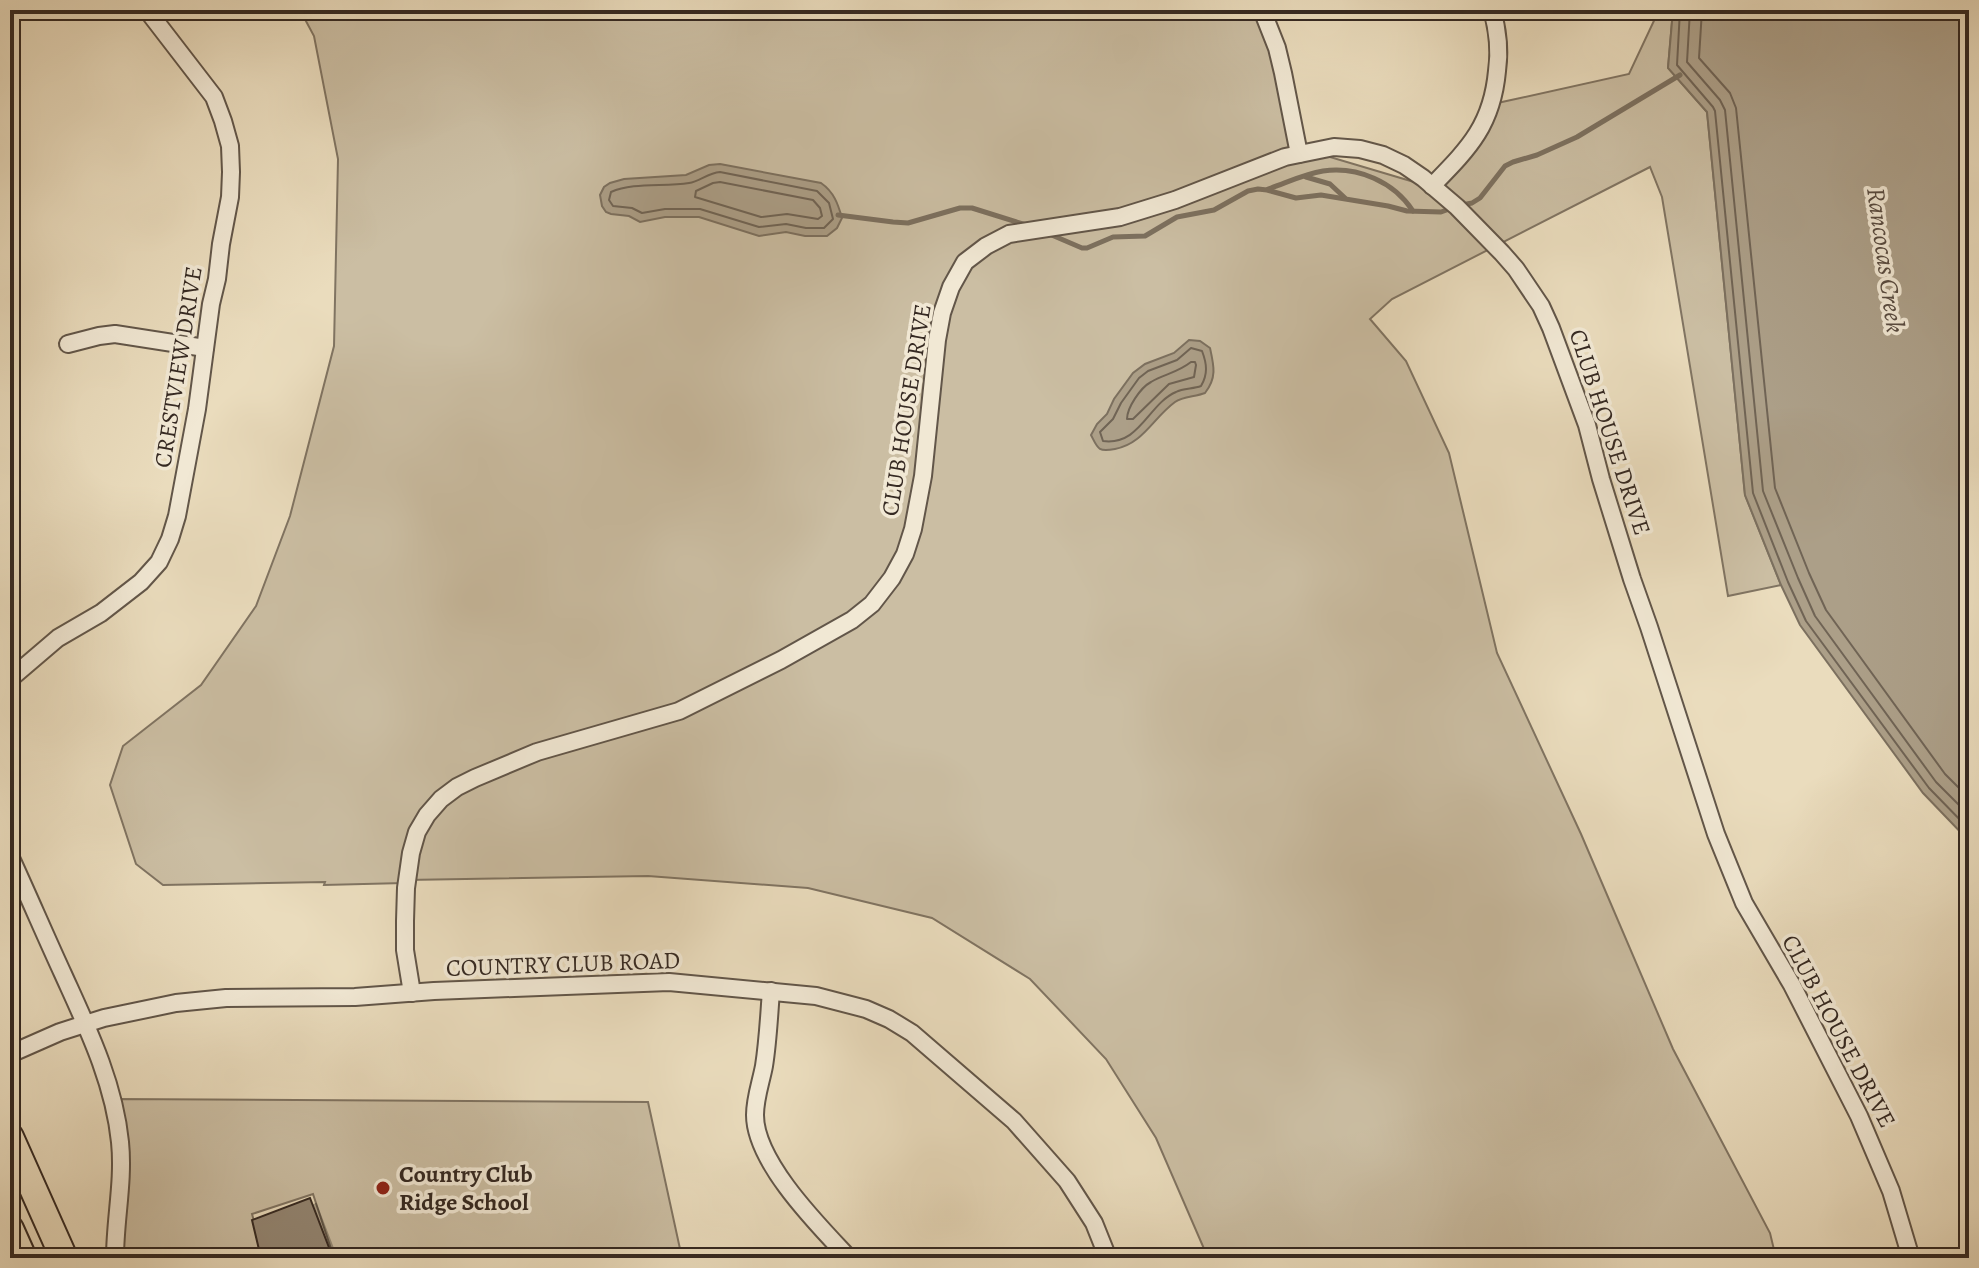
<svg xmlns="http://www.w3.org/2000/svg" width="1979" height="1268" font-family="Alegreya,serif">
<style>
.green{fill:#cbbea3;stroke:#807462;stroke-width:2}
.water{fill:#ac9f88;stroke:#7c705f;stroke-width:2}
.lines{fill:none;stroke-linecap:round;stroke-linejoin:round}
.shore{stroke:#706455;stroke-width:2}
.stream{stroke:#7c705f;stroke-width:5}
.building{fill:#938673;stroke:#352922;stroke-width:2;filter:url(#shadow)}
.street-casing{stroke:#625649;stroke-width:20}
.primary-casing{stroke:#352922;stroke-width:30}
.street{stroke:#f1e8d4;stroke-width:16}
.primary{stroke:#eadcbd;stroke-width:26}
.poi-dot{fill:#8f2418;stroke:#f1e8d4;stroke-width:3}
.labels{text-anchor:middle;stroke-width:7;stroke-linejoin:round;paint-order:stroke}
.street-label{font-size:24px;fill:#352922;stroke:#f1e8d4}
.poi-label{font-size:24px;font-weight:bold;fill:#352922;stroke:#f1e8d4;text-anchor:start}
.water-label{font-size:26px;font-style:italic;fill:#594c41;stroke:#f1e8d4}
</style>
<defs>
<filter id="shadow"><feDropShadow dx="6" dy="6" stdDeviation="0" flood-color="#0004"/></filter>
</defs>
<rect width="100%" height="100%" fill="#eadcbd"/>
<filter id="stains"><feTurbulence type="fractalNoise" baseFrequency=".0025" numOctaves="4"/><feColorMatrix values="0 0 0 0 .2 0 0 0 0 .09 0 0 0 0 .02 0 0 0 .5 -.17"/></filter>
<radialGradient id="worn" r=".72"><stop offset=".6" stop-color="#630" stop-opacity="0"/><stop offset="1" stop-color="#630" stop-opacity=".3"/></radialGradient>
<g class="green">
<polygon points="300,10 1262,10 1299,155 1310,151 1431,187 1493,104 1629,74 1659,10 1673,10 1668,68 1707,112 1745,495 1781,585 1728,596 1662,197 1650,167 1392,299 1370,319 1406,361 1449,453 1497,653 1581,834 1673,1049 1770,1233 1776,1258 1208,1258 1156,1138 1106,1059 1030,979 932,918 808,888 648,876 406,880 404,883 324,885 325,882 163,885 136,864 110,785 123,746 201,685 256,606 290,516 334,346 338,159 314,36"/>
<polygon points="113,1099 648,1102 682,1258 334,1258 313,1194 252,1214 264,1258 117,1258"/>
</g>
<g class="water">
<polygon points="1673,10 1969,10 1969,841 1923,793 1800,625 1781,585 1745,495 1707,112 1668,68"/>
<path d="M720,164L821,183C834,192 838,204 842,218L837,228L827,236H805L786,232L759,236L699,217H665L640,222L629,216L611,214L606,212L602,206L600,195L604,187L610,183L624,179L686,175L709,165Z"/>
<path d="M1189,340L1200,341L1210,348C1214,366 1217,378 1205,393C1195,397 1183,396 1175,402C1153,418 1143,444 1115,449C1098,452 1098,449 1091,435L1097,424L1107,414L1114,399L1133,373L1145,364L1174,353Z"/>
</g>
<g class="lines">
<g class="shore">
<polyline points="1680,10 1677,65 1713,107 1715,111 1753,493 1788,582 1806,621 1929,788 1969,829"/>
<polyline points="1690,10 1687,62 1720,100 1725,110 1763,491 1798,578 1815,616 1936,782 1969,815"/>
<polyline points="1702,10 1699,58 1730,93 1736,108 1775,488 1809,573 1826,610 1945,774 1969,798"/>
<path d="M720,172L817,191L829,203L833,219L824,228H806L786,224L759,227L700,209H665L642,213L632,208L613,206L609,200L611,192C633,182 664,187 689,183C700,181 708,173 720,172Z"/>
<polygon points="720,182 813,200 820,208 822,216 818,219 787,214 761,217 695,197 696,191 713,183"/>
<path d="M1191,348L1202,351C1207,364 1208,374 1201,386C1193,389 1183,388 1176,392C1148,404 1140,446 1103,441L1100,432L1113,419L1121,403L1139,378L1148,371L1177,360Z"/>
<path d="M1191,362H1195L1196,365L1194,377L1169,384L1133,419H1127C1127,408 1140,388 1151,382C1164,374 1177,373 1191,362Z"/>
</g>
<g class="stream">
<polyline points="1306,177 1330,184 1345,198"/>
<path d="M1268,189C1286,183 1304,174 1323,171C1358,166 1394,182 1413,211"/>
<polyline points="1462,205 1472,203 1480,198 1505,166 1513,162 1537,155 1577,137 1680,75"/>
<polyline points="838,215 893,222 908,223 960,208 972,208 1026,225"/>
<polyline points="1047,233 1082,248 1087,248 1113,237 1145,236 1177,217 1214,210 1248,191 1258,189 1267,190 1296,198 1321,195 1388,206 1407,211 1441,212 1452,208"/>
</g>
</g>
<polygon class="building" points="310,1198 333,1258 261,1258 252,1220"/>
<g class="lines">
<g class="street-casing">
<g id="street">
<polyline points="1262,10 1277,48 1283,73 1299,154"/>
<path d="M1432,186C1468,149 1492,126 1497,71C1500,50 1498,31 1492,10"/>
<polyline points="68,344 99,336 115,334 205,348"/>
<polyline points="10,679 58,638 101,613 141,582 159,562 170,539 177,516 197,409 211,304 217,279 221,244 230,197 231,172 230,146 223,121 214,97 147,10"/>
<path d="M10,856C28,895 45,935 63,974C87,1027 114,1082 120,1142C124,1181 115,1219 115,1258"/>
<path d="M771,991C769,1016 768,1041 764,1066C761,1082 755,1098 755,1115C755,1162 818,1225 849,1258"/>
<polyline points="412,993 405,950 405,921 406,888 411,853 417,832 427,815 441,799 457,787 475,778 537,752 679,711 781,660 852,620 872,604 892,578 905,554 913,529 923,476 937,340 942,313 951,287 965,262 986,246 1009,234 1120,217 1175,200 1285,157 1334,147 1360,149 1383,155 1404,165 1423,178 1457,207 1502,253 1516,269 1541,306 1551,328 1587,425 1601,479 1632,579 1649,627 1716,834 1744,903 1792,985 1859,1116 1891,1191 1911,1258"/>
<polyline points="10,1054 60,1032 104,1018 176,1003 226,998 355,997 434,991 669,982 816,996 866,1009 889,1019 912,1033 1014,1121 1067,1181 1094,1223 1108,1258"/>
</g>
</g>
<g class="primary-casing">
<g id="primary">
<polyline points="10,1137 64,1258"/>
<polyline points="10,1229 23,1258"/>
</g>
</g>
<use href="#street" class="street"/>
<use href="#primary" class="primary"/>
</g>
<circle class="poi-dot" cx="383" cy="1188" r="8"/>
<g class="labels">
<g class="street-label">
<text transform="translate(178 367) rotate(-81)" y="8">CRESTVIEW DRIVE</text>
<text transform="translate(906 410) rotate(-81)" y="8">CLUB HOUSE DRIVE</text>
<text transform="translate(1610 432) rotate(72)" y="8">CLUB HOUSE DRIVE</text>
<text transform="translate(563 964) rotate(-2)" y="8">COUNTRY CLUB ROAD</text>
<text transform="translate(1839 1031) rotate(62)" y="8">CLUB HOUSE DRIVE</text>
</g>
<g class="poi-label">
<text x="399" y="1182">Country Club<tspan x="399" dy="28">Ridge School</tspan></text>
</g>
<g class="water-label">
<text transform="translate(1886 260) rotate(82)" y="9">Rancocas Creek</text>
</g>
</g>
<rect width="1979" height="1268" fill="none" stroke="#eadcbd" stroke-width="40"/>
<rect x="12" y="12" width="1955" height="1244" fill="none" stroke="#352922" stroke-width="4"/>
<rect x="20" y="20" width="1939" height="1228" fill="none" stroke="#352922" stroke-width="2"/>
<rect width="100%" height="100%" filter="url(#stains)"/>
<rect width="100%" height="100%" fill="url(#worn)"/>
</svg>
